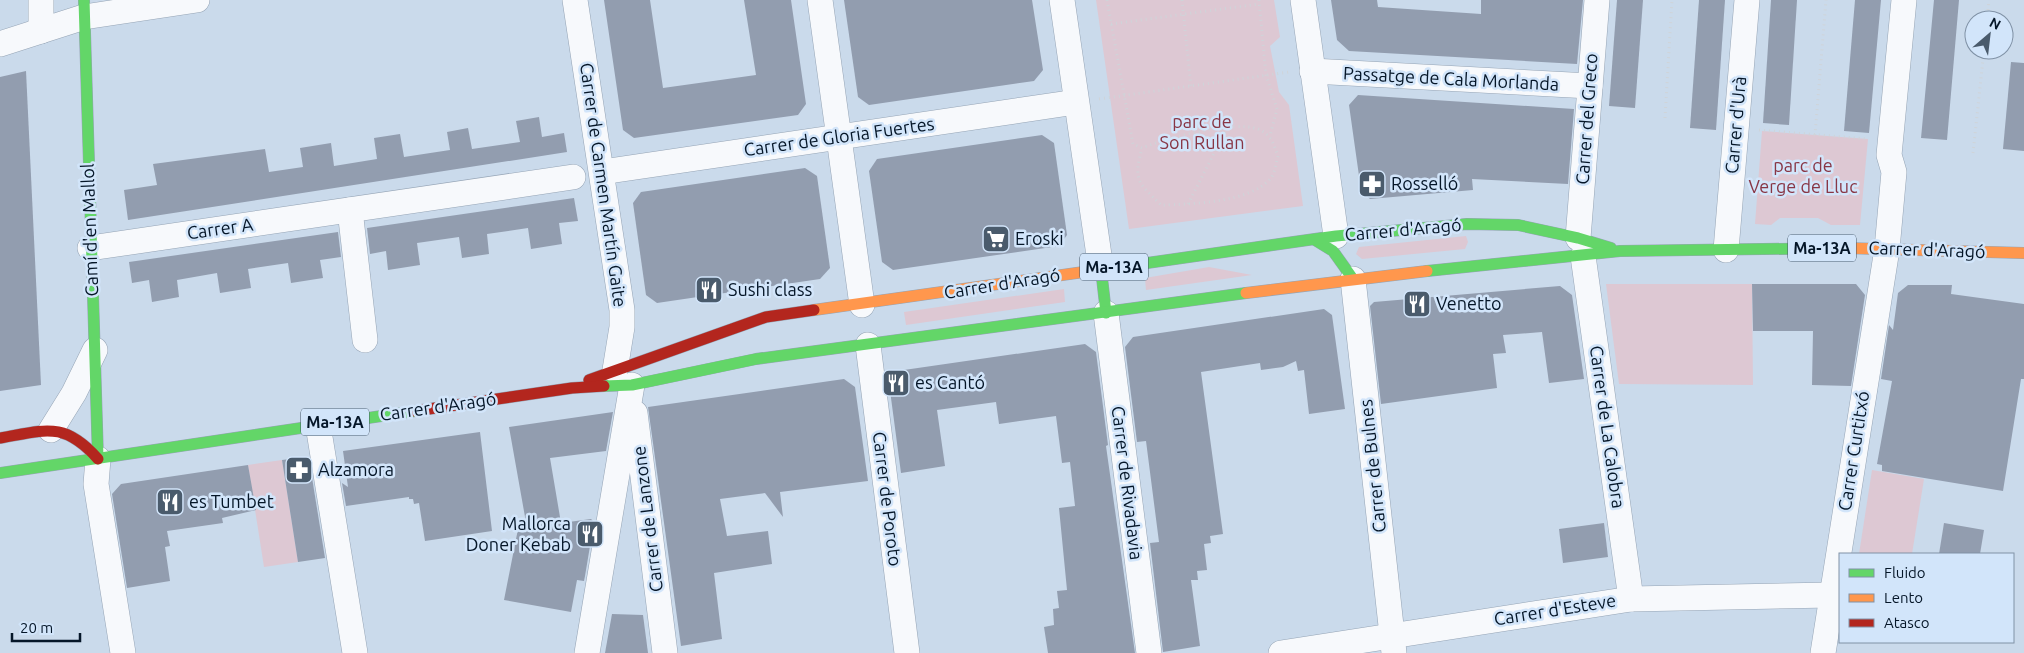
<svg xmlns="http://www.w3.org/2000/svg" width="2024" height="653" font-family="Ubuntu,sans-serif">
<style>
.green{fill:#ddc8d3}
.building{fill:#929daf}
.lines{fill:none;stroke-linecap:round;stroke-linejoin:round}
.street-casing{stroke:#95a4b5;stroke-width:26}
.fast-casing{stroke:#95a4b5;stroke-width:12}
.slow-casing{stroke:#95a4b5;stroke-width:12}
.jam-casing{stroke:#95a4b5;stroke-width:12}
.path{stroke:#cfd4d9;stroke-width:3;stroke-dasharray:1 4;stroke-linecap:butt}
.street{stroke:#f7f9fc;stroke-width:25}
.fast{stroke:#63d668;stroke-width:11}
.slow{stroke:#ff974d;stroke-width:11}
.jam{stroke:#b3261e;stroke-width:11}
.labels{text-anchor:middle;stroke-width:5;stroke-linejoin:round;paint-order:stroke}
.shield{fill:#d2e5fa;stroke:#425467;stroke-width:1}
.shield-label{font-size:16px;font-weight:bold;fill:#051628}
.street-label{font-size:18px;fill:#051628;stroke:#d2e5fa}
.park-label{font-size:18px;fill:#883645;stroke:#d2e5fa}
.poi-label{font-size:18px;fill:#051628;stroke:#d2e5fa;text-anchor:start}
</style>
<rect width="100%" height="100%" fill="#cadaeb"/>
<g class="green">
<polygon points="1096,0 1274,0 1280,37 1270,46 1279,92 1289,105 1303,206 1129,229"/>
<polygon points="1762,131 1868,139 1860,225 1831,225 1818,218 1780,218 1771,225 1755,224"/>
<polygon points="1466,236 1468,242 1465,249 1362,259 1356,254 1359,247"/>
<polygon points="1209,267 1252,275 1146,290 1145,278"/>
<polygon points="1606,284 1752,284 1753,385 1619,384"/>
<polygon points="1064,289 1065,302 906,325 904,312"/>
<polygon points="282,460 298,562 264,567 248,465"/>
<polygon points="1872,470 1924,479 1912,554 1859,554"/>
</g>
<g class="building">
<polygon points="604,0 650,0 663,88 756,75 744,0 791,0 806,104 798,115 634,138 623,130"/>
<polygon points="844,0 1032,0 1043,70 1034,81 869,105 858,97"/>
<polygon points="1331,0 1377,0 1378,7 1481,14 1481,0 1583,0 1577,64 1349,51 1337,40"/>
<polygon points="1617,0 1643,0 1635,108 1609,106"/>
<polygon points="1699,0 1725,0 1716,130 1690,128"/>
<polygon points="1771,0 1797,0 1789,125 1763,123"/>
<polygon points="1855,0 1881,0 1869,133 1844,131"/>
<polygon points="1934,0 1959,0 1947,140 1921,138"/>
<polygon points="2011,62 2024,63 2024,151 2003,149"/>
<polygon points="26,71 41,385 0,391 0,77"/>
<polygon points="1358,95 1574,109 1568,184 1472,179 1473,190 1370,199 1361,190 1349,105"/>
<polygon points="539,117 542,137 564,133 567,152 128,220 124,190 157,185 153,164 265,149 269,172 303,167 300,148 331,143 334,166 377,159 374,138 400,134 404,157 450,150 447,132 468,128 472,149 520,142 516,121"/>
<polygon points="1042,135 1054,143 1067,235 1059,246 893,270 882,262 869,171 877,159"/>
<polygon points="805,168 817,176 830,268 820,279 657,303 646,295 633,203 641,192"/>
<polygon points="574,198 578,221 559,223 562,244 531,249 528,228 487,234 489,254 462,258 459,237 417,243 420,265 388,270 386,251 370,254 367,228"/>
<polygon points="338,232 341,257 320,260 323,278 291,283 288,263 248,269 251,288 220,293 217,273 177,280 179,297 152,302 149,280 132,283 129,262"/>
<polygon points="1752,284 1856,284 1865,295 1851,386 1812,385 1813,331 1753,331"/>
<polygon points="1908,285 1952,285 1951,294 2024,304 2024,379 2021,379 2003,491 1882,471 1882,465 1877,464 1892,381 1881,379 1889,325 1893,330 1898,293"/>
<polygon points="1560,286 1572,295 1584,379 1549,383 1542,332 1503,335 1506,353 1493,354 1497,388 1381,404 1370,306 1374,302"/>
<polygon points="1324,309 1332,315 1345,409 1309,414 1304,370 1298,371 1296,361 1283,367 1261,370 1260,363 1201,372 1223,534 1210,536 1211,543 1204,544 1207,570 1197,571 1198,580 1191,580 1200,646 1163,652 1150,543 1159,542 1146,441 1137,442 1125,347 1133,337"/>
<polygon points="1085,344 1096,352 1108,445 1106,446 1135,653 1048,653 1044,627 1054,625 1053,609 1059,608 1057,591 1067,590 1059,508 1075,506 1070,462 1062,463 1056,416 999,424 996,402 937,410 945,466 901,473 889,383 897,371"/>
<polygon points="844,379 855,387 868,481 780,492 783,517 765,493 720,499 727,536 768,531 772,564 714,573 722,639 681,646 648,407"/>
<polygon points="613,412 606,451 550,458 561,523 591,519 594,522 585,576 584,581 577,580 571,612 504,600 518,529 527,528 509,427"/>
<polygon points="480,432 492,531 425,541 419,503 414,504 413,499 409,499 409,497 346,506 342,483 348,487 343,451"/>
<polygon points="306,457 309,459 325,558 298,562 282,460"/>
<polygon points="248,465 256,510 222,518 223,523 167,531 170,546 165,547 170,581 127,588 112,494 121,484"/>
<polygon points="1604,523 1608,557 1563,563 1559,529"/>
<polygon points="1944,523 1984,530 1980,554 1939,554"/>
<polygon points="612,614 643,615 648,653 605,653"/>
</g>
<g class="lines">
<g class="street-casing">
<g id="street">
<polyline points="575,0 622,310 622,327 615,370"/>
<polyline points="820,0 862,305"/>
<polyline points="1062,0 1101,269"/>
<polyline points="1303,0 1336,236"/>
<polyline points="41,31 41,0"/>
<polyline points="0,44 84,17 197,0"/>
<polyline points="1312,71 1590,86"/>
<polyline points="602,172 1076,102"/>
<polyline points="350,210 365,340"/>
<polyline points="1578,238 1597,0"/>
<polyline points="90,248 573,177"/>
<polyline points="1726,250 1747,0"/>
<polyline points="1583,256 1631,599"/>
<polyline points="1353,279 1394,653"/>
<polyline points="1106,313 1149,653"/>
<polyline points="868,345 907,653"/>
<polyline points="635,413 665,653"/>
<polyline points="318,425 355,653"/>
<polyline points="51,430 74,393 95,350"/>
<polyline points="98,459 96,484 123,653"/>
<polyline points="587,653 632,385"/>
<polyline points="1281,653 1631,599 1831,595"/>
<polyline points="1823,653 1887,249 1894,172 1889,155 1904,0"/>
</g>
</g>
<g class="fast-casing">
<g id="fast">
<polyline points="84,0 98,459"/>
<polyline points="1315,240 1333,251 1353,279"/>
<polyline points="1112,268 1336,236 1467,224 1518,225 1578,238 1611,248"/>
<polyline points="1101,269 1106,313"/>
<polyline points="1427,271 1620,251 1844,248"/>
<polyline points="604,386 632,385 756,359 1246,293"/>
<polyline points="0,473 415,411"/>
</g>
</g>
<g class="slow-casing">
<g id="slow">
<polyline points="1844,248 2024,253"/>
<polyline points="1246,293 1427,271"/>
<polyline points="814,310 1112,268"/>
</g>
</g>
<g class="jam-casing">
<g id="jam">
<polyline points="589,380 766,317 814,310"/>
<polyline points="415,411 572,388 604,386"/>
<path d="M0,438C46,430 64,421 98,459"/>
</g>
</g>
<g class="path">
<path d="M1107,0L1133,144L1142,148C1133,181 1138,182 1161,205C1191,204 1250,203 1271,178C1275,173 1276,162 1278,156C1274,145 1271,134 1258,129C1233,120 1167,138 1142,148"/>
<polyline points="1182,0 1191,87"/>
<polyline points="1259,0 1266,75 1277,109 1270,136"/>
<polyline points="1987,20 1989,0"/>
<polyline points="1111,24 1259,4"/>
<polyline points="1099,99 1289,72"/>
<polyline points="1665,118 1672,0"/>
<polyline points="1759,130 1868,139"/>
<polyline points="1815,135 1826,0"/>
<polyline points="1973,153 1984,50"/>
<polyline points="1188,204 1227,128"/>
</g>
<use href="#street" class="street"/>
<use href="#fast" class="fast"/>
<use href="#slow" class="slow"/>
<use href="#jam" class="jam"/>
</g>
<defs>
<g id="pharmacy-square" transform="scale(1.4375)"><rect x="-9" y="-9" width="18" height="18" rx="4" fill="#4a5b6c" stroke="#d2e5fa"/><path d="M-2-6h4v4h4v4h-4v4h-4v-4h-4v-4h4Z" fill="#fff"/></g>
<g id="supermarket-square" transform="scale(1.4375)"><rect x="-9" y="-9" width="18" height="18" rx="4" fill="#4a5b6c" stroke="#d2e5fa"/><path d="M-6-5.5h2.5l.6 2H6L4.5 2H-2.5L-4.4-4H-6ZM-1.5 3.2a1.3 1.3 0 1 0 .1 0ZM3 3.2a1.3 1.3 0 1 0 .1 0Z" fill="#fff"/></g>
<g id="restaurant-square" transform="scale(1.4375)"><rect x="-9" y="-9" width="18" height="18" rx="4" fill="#4a5b6c" stroke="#d2e5fa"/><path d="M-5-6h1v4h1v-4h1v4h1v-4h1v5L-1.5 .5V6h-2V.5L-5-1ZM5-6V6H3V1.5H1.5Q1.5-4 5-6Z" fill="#fff"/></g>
</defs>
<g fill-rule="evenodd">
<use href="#pharmacy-square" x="1372" y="184"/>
<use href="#supermarket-square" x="996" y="239"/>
<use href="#restaurant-square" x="709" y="290"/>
<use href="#restaurant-square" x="1417" y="304"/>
<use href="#restaurant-square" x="896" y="383"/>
<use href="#pharmacy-square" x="299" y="470"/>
<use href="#restaurant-square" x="170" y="502"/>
<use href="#restaurant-square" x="590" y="534"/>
</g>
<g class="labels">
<g class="shield">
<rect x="1788" y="234.5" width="68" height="27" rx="4"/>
<rect x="1080" y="253.5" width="68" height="27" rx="4"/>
<rect x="301" y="408.5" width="68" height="27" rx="4"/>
</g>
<g class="shield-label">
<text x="1822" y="254">Ma-13A</text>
<text x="1114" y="273">Ma-13A</text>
<text x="335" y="428">Ma-13A</text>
</g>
<g class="street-label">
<text transform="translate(1451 79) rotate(3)" y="6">Passatge de Cala Morlanda</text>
<text transform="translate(1587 119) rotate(-86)" y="6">Carrer del Greco</text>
<text transform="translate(1736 125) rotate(-85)" y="6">Carrer d'Urà</text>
<text transform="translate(839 137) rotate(-8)" y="6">Carrer de Gloria Fuertes</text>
<text transform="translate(603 185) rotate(82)" y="6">Carrer de Carmen Martín Gaite</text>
<text transform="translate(220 229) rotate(-8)" y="6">Carrer A</text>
<text transform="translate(90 230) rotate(-92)" y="6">Camí d'en Mallol</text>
<text transform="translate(1403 230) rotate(-5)" y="6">Carrer d'Aragó</text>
<text transform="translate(1927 250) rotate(2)" y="6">Carrer d'Aragó</text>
<text transform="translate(1002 284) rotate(-9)" y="6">Carrer d'Aragó</text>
<text transform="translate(438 407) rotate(-8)" y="6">Carrer d'Aragó</text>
<text transform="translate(1607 427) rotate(82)" y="6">Carrer de La Calobra</text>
<text transform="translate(1854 451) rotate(-81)" y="6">Carrer Curtitxó</text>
<text transform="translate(1373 466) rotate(-96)" y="6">Carrer de Bulnes</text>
<text transform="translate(1127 483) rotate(83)" y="6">Carrer de Rivadavia</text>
<text transform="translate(887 499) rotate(83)" y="6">Carrer de Poroto</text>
<text transform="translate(648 519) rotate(-97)" y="6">Carrer de Lanzone</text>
<text transform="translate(1555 610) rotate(-9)" y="6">Carrer d'Esteve</text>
</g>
<g class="park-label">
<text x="1202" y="128">parc de<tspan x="1202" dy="21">Son Rullan</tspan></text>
<text x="1803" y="172">parc de<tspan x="1803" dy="21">Verge de Lluc</tspan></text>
</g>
<g class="poi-label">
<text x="1391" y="190">Rosselló</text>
<text x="1015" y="245">Eroski</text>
<text x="728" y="296">Sushi class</text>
<text x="1436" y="310">Venetto</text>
<text x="915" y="389">es Cantó</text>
<text x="318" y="476">Alzamora</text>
<text x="189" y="508">es Tumbet</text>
<text x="571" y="530" text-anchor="end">Mallorca<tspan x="571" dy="21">Doner Kebab</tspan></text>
</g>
</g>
<rect x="1839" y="553" width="175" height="90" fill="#d2e5fa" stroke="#8092a6"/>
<rect x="1849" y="569" width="25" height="8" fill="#63d668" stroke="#8092a6"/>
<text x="1884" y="578" font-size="15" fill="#051628">Fluido</text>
<rect x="1849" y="594" width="25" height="8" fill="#ff974d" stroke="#8092a6"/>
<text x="1884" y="603" font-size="15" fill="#051628">Lento</text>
<rect x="1849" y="619" width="25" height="8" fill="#b3261e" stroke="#8092a6"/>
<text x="1884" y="628" font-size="15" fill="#051628">Atasco</text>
<g transform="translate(1989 35) rotate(28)"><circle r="24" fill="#d2e5fa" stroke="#8092a6"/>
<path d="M0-4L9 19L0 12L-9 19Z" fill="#4a5b6c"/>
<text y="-8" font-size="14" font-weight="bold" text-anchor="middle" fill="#051628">N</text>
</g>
<path d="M12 633v8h68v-8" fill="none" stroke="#051628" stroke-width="2.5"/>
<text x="20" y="633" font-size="15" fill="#051628" stroke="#d2e5fa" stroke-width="4" paint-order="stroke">20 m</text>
</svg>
